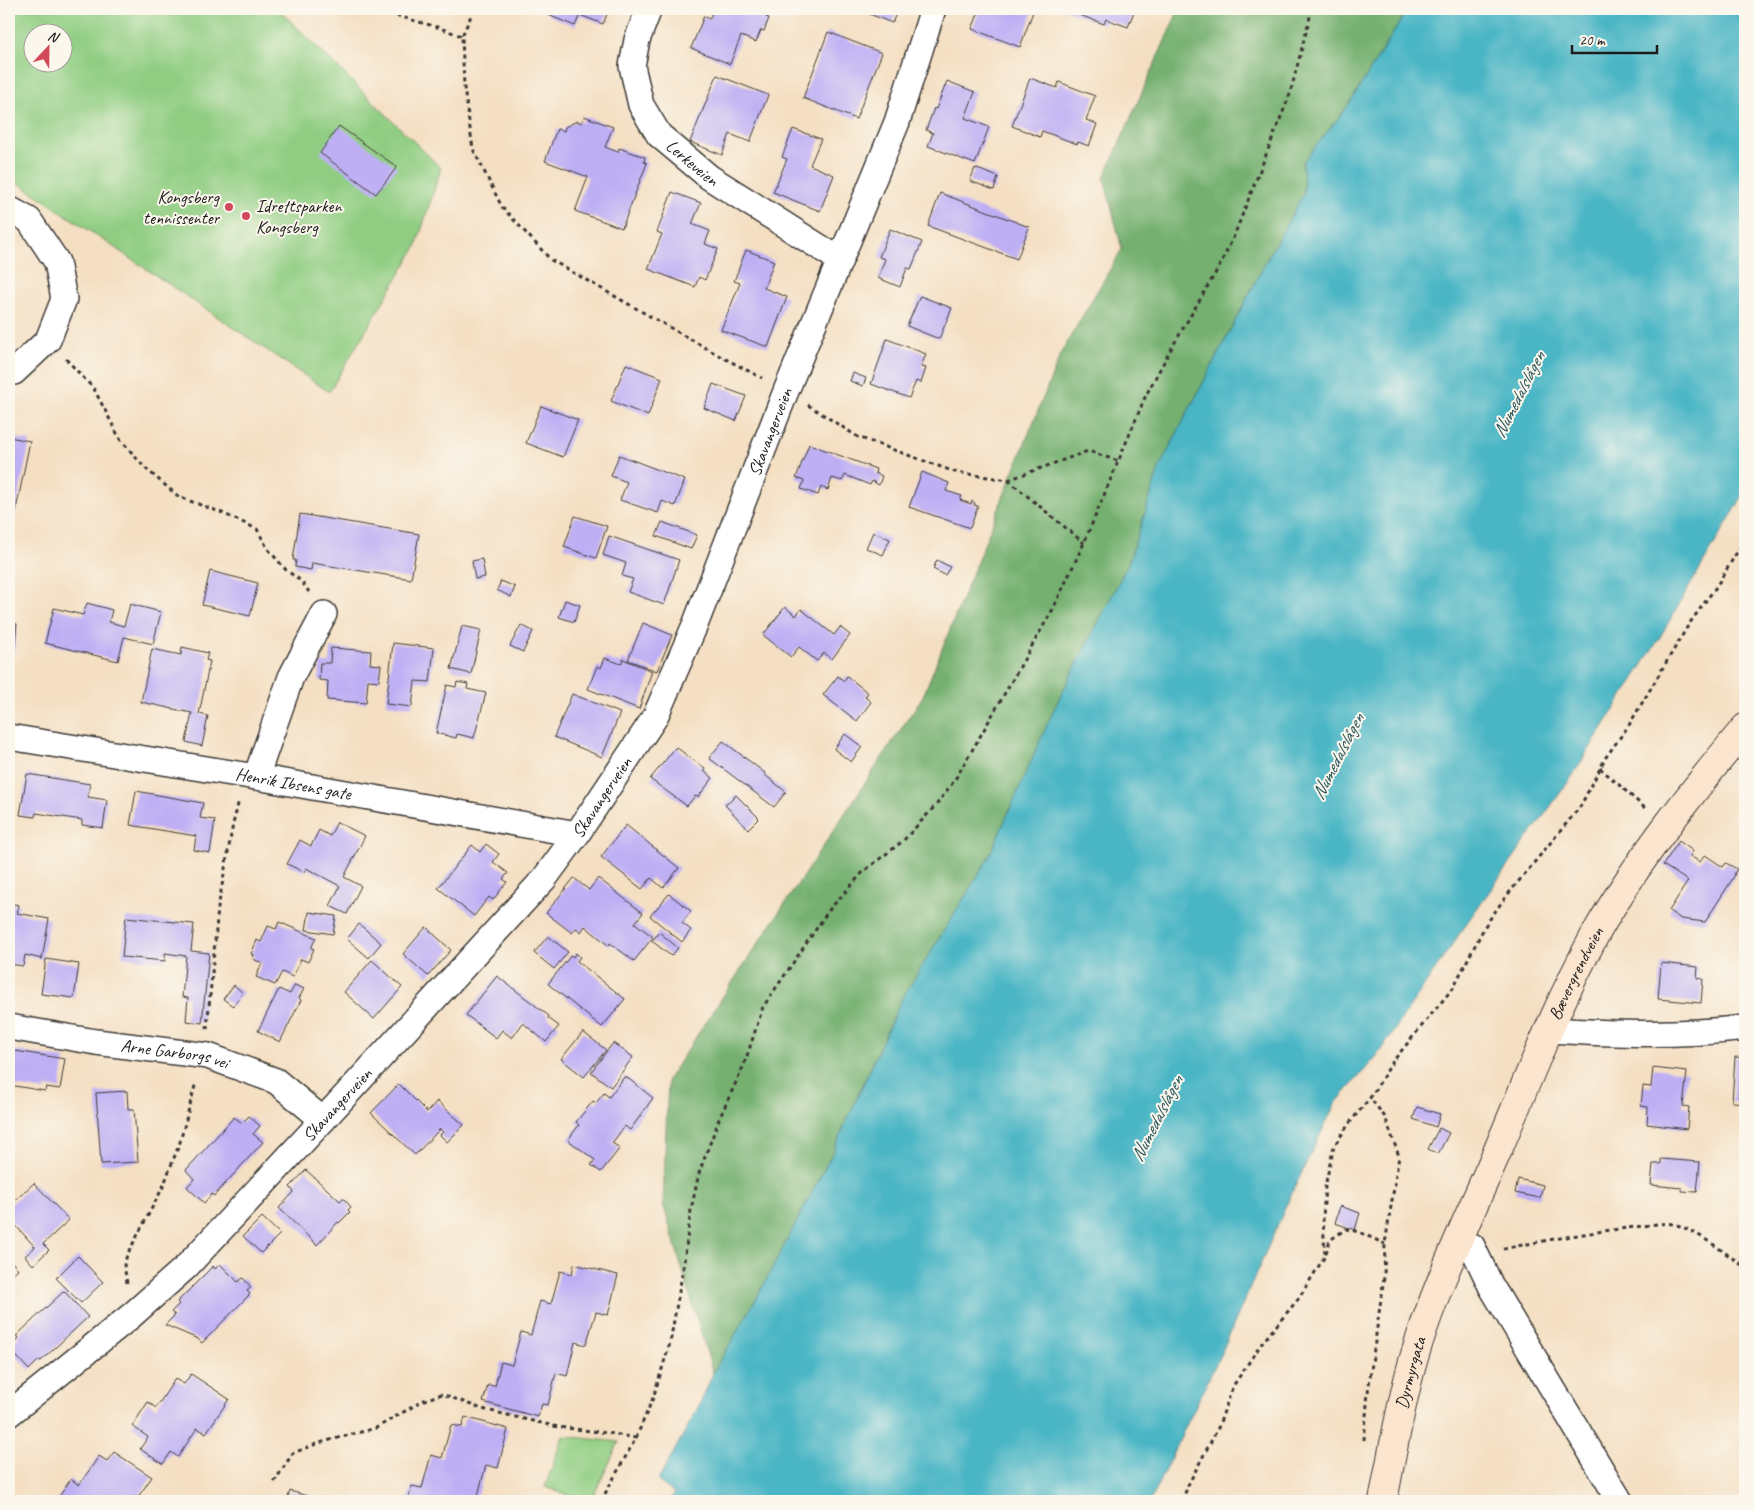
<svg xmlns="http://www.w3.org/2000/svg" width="1754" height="1510" font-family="Caveat,sans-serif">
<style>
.green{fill:#90cd82;stroke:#56744f;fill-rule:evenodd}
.forest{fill:#74b070;stroke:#486646}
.water{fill:#48b5c5;stroke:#326870}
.building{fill:#beaff4}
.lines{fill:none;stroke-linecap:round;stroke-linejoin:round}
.minor-casing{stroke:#3c3935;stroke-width:28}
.secondary-casing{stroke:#3c3935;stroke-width:30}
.path{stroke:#3c3935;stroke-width:3;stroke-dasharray:4 4;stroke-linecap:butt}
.minor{stroke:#fff;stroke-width:25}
.secondary{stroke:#fce5cf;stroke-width:28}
.poi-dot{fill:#d1495b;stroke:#fbf7ec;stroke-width:2}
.labels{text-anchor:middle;stroke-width:4;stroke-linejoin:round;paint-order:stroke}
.street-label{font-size:18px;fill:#1c1c1c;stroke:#fbf7ec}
.poi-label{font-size:18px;fill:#1c1c1c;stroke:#fbf7ec;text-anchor:end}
.water-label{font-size:19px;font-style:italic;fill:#2e5960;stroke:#fbf7ec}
</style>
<rect width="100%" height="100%" fill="#fbf7ec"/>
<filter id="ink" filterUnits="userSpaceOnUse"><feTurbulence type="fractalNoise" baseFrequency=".02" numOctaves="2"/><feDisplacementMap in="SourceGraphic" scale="10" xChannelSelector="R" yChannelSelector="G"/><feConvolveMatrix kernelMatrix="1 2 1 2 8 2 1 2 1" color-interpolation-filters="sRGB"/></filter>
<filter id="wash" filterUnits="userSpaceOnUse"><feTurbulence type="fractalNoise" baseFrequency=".0096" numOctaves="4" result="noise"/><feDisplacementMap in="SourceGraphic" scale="20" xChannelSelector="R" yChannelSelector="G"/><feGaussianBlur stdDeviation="1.12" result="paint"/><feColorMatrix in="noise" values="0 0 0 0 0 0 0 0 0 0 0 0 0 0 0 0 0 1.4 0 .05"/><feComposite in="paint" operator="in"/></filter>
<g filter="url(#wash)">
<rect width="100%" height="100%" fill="#f4dfc3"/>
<g class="green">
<path d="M9,9H278L441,168L416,247L329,392L20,184L9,181ZM32,32H62V62H32Z"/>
<polygon points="563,1436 619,1442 591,1501 583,1501 545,1487"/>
</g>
<polygon class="forest" points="1179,9 1408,9 1348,106 1303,162 1304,193 1274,246 1160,466 1129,562 1055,707 988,859 900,1002 832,1154 759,1294 713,1373 663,1204 668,1079 923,696 1062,351 1122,249 1104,178"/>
<polygon class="water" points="1408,9 1745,9 1745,492 1657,642 1571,778 1471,917 1376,1057 1335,1104 1290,1197 1223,1349 1150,1501 667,1501 675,1494 658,1481 700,1404 713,1373 759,1294 832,1154 900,1002 988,859 1055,707 1129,562 1160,466 1274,246 1304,193 1303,162 1348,106"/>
<g id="blocks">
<g class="building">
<polygon points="550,9 609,9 603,24 580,15 575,26 548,15"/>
<polygon points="702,9 769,9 766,17 769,18 764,31 761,30 756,42 741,36 730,64 691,48 704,16 709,19 712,13"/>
<polygon points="857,9 898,9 892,23"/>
<polygon points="980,9 1034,9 1020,47 972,29"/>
<polygon points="1063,9 1135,9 1128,27 1106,19 1104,24"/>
<polygon points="828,32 882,53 856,119 803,98"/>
<polygon points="717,75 768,95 750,142 730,134 722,155 690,142"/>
<polygon points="1030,78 1057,88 1059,82 1095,96 1086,120 1097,124 1089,146 1078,142 1077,144 1042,131 1040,137 1012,126"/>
<polygon points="947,81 975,92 965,118 989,127 975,164 928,146 933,133 926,130 934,108 936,109"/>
<polygon points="584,116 613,127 605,147 618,152 619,148 645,157 644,162 647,163 622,228 575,211 588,177 545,161 557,129 564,131 565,127 577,121 582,123"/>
<polygon points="339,126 397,167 376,194 320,153"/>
<polygon points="793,129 821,139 810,165 834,175 820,211 773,192 787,159 782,157"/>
<polygon points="975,168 998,177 994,190 970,181"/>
<polygon points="672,192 701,203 692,224 710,231 705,244 718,249 705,280 699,277 695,287 648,269 662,234 657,232"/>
<polygon points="940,193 1029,227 1017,259 928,226"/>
<polygon points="890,229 922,242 911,269 907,268 900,287 878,278 885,259 879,257"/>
<polygon points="746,250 774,261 764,288 787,297 768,347 721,330 740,283 734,281"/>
<polygon points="920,296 952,308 939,339 907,326"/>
<polygon points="887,339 926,354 921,367 926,368 921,383 916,381 909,398 871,384"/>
<polygon points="626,364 662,378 648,416 611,401"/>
<polygon points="853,373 866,378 863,386 850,381"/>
<polygon points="713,384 746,396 736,421 704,408"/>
<polygon points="541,406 578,420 563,457 526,443"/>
<polygon points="9,437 30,441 12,530 9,529"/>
<polygon points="809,444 876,469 875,473 882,476 879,485 872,481 870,485 845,475 842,481 832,478 828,490 821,487 818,495 801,489 804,481 796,478"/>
<polygon points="619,455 685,480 675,506 662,501 658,513 620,500 627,482 611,476"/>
<polygon points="922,472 949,483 946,491 962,496 960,500 971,504 972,501 975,503 974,505 978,506 970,528 909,507"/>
<polygon points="300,514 419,534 411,579 312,563 311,570 295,567 296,560 293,560"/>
<polygon points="575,516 607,526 596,558 564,547"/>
<polygon points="662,522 697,535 691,549 656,536"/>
<polygon points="873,532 890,539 883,555 866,548"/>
<polygon points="609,536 679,560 664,605 628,592 633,579 622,576 626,563 603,555"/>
<polygon points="482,559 485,577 475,579 472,561"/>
<polygon points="937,560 950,567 945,575 933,569"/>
<polygon points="210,571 258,583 250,616 202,605"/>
<polygon points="501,581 515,587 511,597 497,590"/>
<polygon points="565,600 580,605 574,622 559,617"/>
<polygon points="87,603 112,610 109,622 124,626 130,604 161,612 153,644 124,637 118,661 45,643 54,608 83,615"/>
<polygon points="785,607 796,616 801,609 834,635 840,627 850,635 832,659 824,653 817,661 799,647 791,657 763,635"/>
<polygon points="9,623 17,624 14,652 9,651"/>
<polygon points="643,623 672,635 657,671 628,660"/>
<polygon points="521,625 533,631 523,652 510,646"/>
<polygon points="462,626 481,630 471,674 451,669"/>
<polygon points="393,643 434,648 430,682 415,681 412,707 386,704"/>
<polygon points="182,647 208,653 206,660 210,661 199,714 208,716 202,746 186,742 192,713 141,702 152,649 181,655"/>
<polygon points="331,648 371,651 370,664 381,665 379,681 368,680 366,703 327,700 328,681 319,680 320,663 330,663"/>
<polygon points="605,658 621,664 623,659 652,671 639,709 588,689 597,666 601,668"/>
<polygon points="838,676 844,681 847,676 868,693 865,697 871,702 857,721 823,695"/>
<polygon points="457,682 468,684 467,689 486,693 474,738 457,734 456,738 436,733 447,685 456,687"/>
<polygon points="572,694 620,713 602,757 554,737"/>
<polygon points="845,734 862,747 851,762 834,749"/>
<polygon points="723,741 765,773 764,774 786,792 774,807 709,758"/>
<polygon points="676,747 705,769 704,771 713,778 698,797 695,796 687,806 650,779"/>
<polygon points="27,774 90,784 88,797 107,800 103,828 82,825 82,820 36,813 35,817 20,815"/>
<polygon points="136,791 203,803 200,818 215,820 210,853 194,850 196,836 130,825"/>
<polygon points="736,795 759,818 748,829 725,805"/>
<polygon points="337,822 365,836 344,877 361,886 347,914 330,906 340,886 306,868 304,872 287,864 300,840 311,846 319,830 330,836"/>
<polygon points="626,825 679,868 663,888 651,878 642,889 601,857"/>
<polygon points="1679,841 1693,851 1690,856 1700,862 1705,855 1723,867 1726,863 1737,869 1734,874 1735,875 1705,922 1681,919 1669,911 1688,881 1663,865"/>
<polygon points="486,844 499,854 493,862 508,873 503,879 507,882 493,900 489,897 474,916 438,888 472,845 480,852"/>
<polygon points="574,878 589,890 598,878 643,913 635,923 653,937 634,961 610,943 609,946 585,926 581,932 576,928 572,933 546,913"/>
<polygon points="669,894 691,911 682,923 691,930 682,942 650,916"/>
<polygon points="9,903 19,905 17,913 49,919 42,959 25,955 23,966 9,964"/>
<polygon points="309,912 336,916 333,934 306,930"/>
<polygon points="126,917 194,924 191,951 209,953 202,1023 186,1021 188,998 182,997 186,956 165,953 165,961 122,957"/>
<polygon points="279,922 316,938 311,948 314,949 308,962 301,959 293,977 282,972 275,985 256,977 262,963 253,959 254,955 251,954 257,940 261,942 268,926 276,929"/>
<polygon points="359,924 381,943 369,958 347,939"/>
<polygon points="426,927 451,950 428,976 403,954"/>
<polygon points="659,932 678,948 671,956 652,941"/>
<polygon points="548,936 568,952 554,969 534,953"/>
<polygon points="576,953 580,957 577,961 625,999 602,1027 548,984 571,955 573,957"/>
<polygon points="46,959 79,964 74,998 41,994"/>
<polygon points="372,960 402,987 374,1019 344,992"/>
<polygon points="1661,963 1698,967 1697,978 1703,979 1701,1003 1658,999"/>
<polygon points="497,976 549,1016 548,1018 559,1026 546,1042 523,1023 512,1038 502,1030 496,1038 466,1015"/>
<polygon points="234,985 243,993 233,1006 223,999"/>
<polygon points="295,985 304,989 299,998 301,1000 280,1042 258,1031 279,989 290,994"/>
<polygon points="583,1032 606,1050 584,1077 561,1059"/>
<polygon points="613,1043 633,1057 611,1087 591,1072"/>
<polygon points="9,1050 65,1059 60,1089 46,1087 45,1091 9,1085"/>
<polygon points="1735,1057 1745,1058 1745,1103 1732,1102"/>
<polygon points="1653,1068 1687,1072 1683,1106 1689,1107 1687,1129 1647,1124 1648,1107 1641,1106 1643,1086 1651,1087"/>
<polygon points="625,1076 653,1098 630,1130 625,1126 612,1143 620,1148 601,1172 591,1165 595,1160 568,1140 579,1125 576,1122 593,1101 596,1103 604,1093 609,1097"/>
<polygon points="399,1084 427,1112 437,1101 464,1125 447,1142 440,1135 443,1132 440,1129 415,1155 371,1113"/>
<polygon points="127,1091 128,1109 134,1109 138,1162 101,1164 96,1093"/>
<polygon points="1417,1107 1440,1114 1436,1127 1413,1119"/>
<polygon points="249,1116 260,1126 253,1134 263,1142 214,1196 212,1194 204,1203 187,1187 194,1179 186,1170 234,1117 242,1123"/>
<polygon points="1439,1128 1449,1133 1438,1154 1428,1149"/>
<polygon points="1661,1159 1700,1162 1697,1192 1682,1191 1682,1188 1651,1185 1653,1164 1661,1164"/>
<polygon points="306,1170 340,1201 343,1198 351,1207 348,1210 350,1212 339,1223 338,1222 317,1245 279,1208 294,1192 290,1187"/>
<polygon points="1518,1179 1543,1185 1540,1198 1515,1193"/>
<polygon points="34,1183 69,1220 43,1244 49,1250 33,1265 25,1256 35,1247 9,1218 9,1206"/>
<polygon points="1340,1206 1360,1213 1355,1230 1335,1223"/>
<polygon points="262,1217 280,1234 261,1253 243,1236"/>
<polygon points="78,1256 103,1282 81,1303 56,1278"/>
<polygon points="9,1259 18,1269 9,1277"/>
<polygon points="220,1264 238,1282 243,1278 251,1287 247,1291 250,1294 202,1343 198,1339 165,1325 175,1315 171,1312 179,1304 177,1302 213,1266 215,1269"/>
<polygon points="574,1264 618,1275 608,1315 596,1312 586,1345 575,1342 567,1376 556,1373 548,1405 542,1404 538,1417 483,1402 488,1385 495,1386 501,1362 512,1365 521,1332 531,1335 540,1301 551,1304 560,1271 572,1274"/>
<polygon points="64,1291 88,1317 41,1361 39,1360 29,1370 9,1348 19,1338 16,1336"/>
<polygon points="191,1374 229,1399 206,1433 197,1428 178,1457 171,1452 163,1464 140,1449 148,1437 132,1426 148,1402 156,1408 175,1379 184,1384"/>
<polygon points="465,1417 508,1429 498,1468 486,1465 477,1499 466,1496 465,1500 468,1501 407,1501 412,1486 422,1488 431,1455 442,1458 451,1425 462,1427"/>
<polygon points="114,1452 152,1477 135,1501 56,1501 71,1479 79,1485 99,1456 107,1461"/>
<polygon points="290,1491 324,1501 287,1501"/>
</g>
</g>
</g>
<g filter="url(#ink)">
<use href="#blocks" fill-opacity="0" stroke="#3c3935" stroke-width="1"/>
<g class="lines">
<g class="minor-casing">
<g id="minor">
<path id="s1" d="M649,9L637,40L632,66L641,105L659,135L709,177L840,260"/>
<polyline points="9,209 29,220 57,262 64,299 48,340 14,372"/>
<path id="s2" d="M9,737L256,777L577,834"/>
<polyline points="256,777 291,677 324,614"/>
<path id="s3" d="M9,1027L96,1042L208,1056L276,1081L323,1120"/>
<path d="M1549,1030C1614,1034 1680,1036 1745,1028"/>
<polyline points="1472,1246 1491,1286 1620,1501"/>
<path id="s4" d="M9,1414L132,1315L186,1267L323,1120L544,879L577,834L655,717L695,625L786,391L897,122L933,9"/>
</g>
</g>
<g class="secondary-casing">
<g id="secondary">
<path id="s5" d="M1383,1501C1392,1454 1400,1407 1413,1361C1434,1289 1467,1221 1497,1152C1528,1079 1557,1004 1595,935C1637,860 1691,793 1745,728"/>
</g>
</g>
<g class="path">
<polyline points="373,9 437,27 462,36"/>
<polyline points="474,9 462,36 464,88 473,149 502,207 551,260 720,356 762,378"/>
<polyline points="66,359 94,389 120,439 145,468 179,497 220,512 257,529 268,549 286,570 301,581 309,592"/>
<polyline points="808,405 858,437 955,472 1008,480 1084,543"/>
<polyline points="1008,480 1088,451 1118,461"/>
<polyline points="1600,768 1646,809"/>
<polyline points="207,1029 218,908 233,824 239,800"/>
<path d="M1503,1249C1546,1240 1591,1232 1635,1227C1648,1226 1664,1221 1677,1225C1699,1232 1726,1254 1745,1267"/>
<polyline points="1326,1253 1330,1240 1346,1229 1359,1232 1385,1244"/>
<polyline points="127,1283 124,1265 127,1255 163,1187 180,1142 196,1082"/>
<polyline points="1364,1440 1368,1392 1384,1277 1385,1244 1399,1156 1385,1117 1370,1098"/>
<polyline points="274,1482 293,1453 319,1443 376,1428 424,1400 442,1394 482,1409 558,1427 608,1433 636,1438"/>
<polyline points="601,1501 636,1438 653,1398 670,1343 683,1269 691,1210 699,1173 719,1119 744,1065 763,1007 829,910 864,871 903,841 937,804 954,781 970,754 1053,609 1084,543 1146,395 1171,349 1219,267 1234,236 1290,94 1312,9"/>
<polyline points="1182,1501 1189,1483 1218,1428 1233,1386 1262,1343 1299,1298 1325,1256 1323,1218 1325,1186 1334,1146 1351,1121 1370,1098 1393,1061 1453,988 1485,926 1504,899 1580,807 1606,757 1629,725 1689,624 1716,587 1745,539"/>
</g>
<use href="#minor" class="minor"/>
<use href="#secondary" class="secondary"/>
</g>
</g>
<g class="poi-dot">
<circle cx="229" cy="207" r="5"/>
<circle cx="246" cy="216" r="5"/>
</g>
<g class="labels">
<g class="street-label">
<text dy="6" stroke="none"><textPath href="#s1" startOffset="178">Lerkeveien</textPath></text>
<text dy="6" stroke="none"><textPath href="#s4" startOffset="1262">Skavangerveien</textPath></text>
<text dy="6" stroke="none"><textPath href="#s2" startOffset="288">Henrik Ibsens gate</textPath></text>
<text dy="6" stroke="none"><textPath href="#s4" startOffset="858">Skavangerveien</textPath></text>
<text dy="6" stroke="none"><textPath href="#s5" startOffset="564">Bævergrendveien</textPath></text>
<text dy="6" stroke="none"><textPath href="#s3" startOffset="168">Arne Garborgs vei</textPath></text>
<text dy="6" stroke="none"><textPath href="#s4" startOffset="452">Skavangerveien</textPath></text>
<text dy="6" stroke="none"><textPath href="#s5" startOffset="131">Dyrmyrgata</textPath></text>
</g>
<g class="poi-label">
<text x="219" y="203">Kongsberg<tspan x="219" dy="21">tennissenter</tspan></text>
<text x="256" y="212" text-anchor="start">Idrettsparken<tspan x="256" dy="21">Kongsberg</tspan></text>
</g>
<g class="water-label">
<text transform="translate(1518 394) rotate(-63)" y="7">Numedalslågen</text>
<text transform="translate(1337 756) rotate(-63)" y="7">Numedalslågen</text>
<text transform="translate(1156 1118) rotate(-63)" y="7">Numedalslågen</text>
</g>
</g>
<rect width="1754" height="1510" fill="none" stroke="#fbf7ec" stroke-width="30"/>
<g transform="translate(48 48) rotate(22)"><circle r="24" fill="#fbf7ec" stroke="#a29f99"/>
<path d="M0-4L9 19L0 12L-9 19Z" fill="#d1495b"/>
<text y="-8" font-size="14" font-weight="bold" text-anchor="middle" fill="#1c1c1c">N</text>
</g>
<path d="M1572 45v8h85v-8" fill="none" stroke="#1c1c1c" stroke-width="2.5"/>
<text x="1579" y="45" font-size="15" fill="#1c1c1c" stroke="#fbf7ec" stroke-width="4" paint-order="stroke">20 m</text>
</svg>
